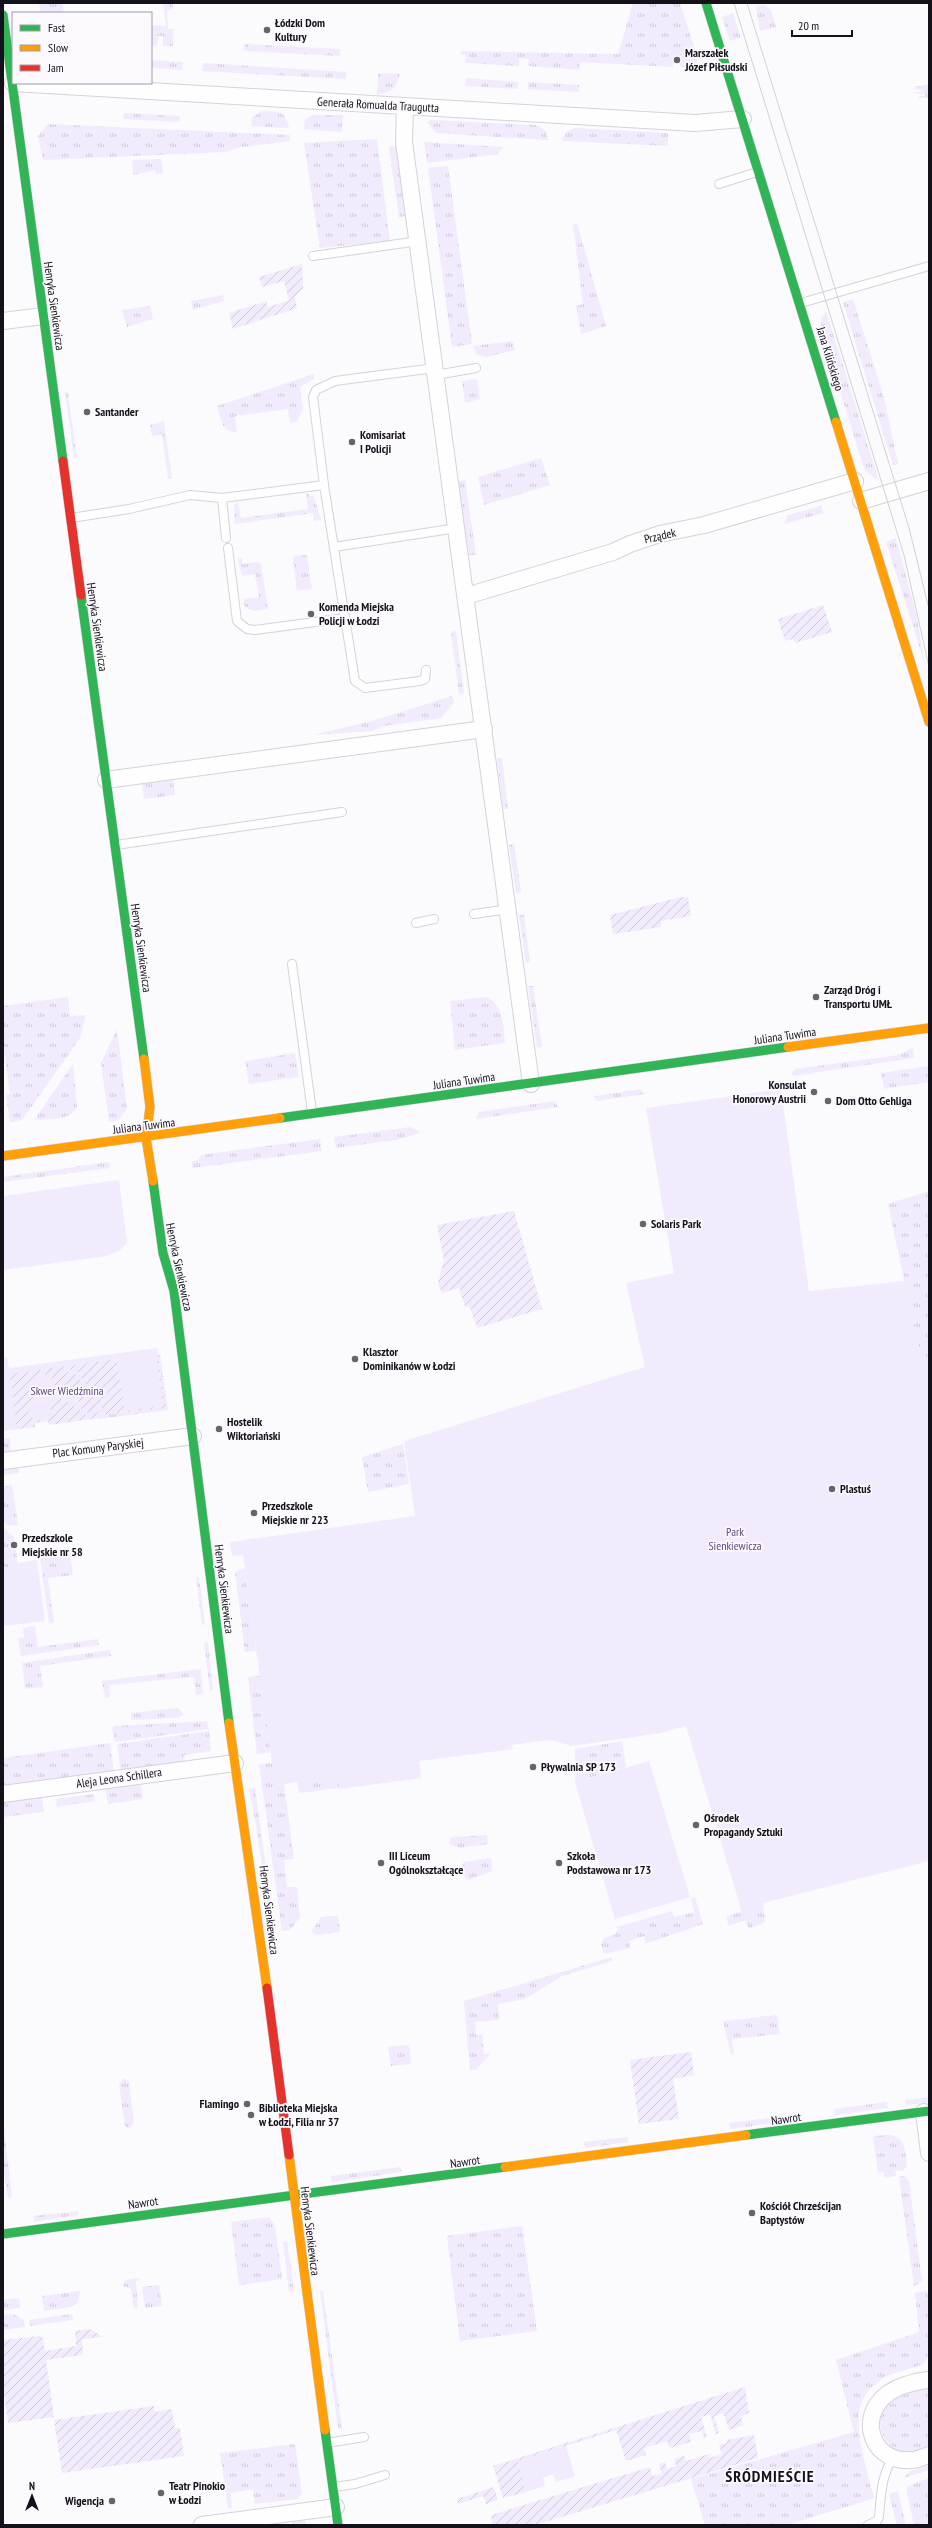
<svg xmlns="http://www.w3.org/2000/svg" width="932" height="2528" font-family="'PT Sans Narrow',sans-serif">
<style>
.grass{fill:url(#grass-tufts)}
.park{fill:#f2ebfd}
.garden{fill:url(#garden-furrows)}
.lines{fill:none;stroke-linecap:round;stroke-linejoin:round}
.lane-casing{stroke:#d5d2d9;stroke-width:10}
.street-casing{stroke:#d5d2d9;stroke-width:18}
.fast-casing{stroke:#d5d2d9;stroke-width:10}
.slow-casing{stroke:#d5d2d9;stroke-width:10}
.jam-casing{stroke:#d5d2d9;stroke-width:10}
.lane{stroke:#fefeff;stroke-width:8}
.street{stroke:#fefeff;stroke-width:16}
.fast{stroke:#30b455;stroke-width:9}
.slow{stroke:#ff9f0a;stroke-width:9}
.jam{stroke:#e5322d;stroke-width:9}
.tram{stroke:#d2d2d3;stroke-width:1}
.poi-dot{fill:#666369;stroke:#fbf9fe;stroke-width:1.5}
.labels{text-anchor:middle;stroke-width:3.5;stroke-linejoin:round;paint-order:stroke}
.poi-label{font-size:12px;font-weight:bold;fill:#15111a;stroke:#fbf9fe;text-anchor:start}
.street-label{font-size:12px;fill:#15111a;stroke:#fbf9fe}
.park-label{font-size:12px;fill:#614980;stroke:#fbf9fe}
.district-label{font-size:16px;font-weight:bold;letter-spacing:1px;fill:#15111a;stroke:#fbf9fe}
</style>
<defs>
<pattern id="grass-tufts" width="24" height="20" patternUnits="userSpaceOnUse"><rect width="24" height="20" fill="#f2ebfd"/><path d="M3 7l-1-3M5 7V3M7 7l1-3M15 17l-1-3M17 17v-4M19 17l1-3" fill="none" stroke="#cfc8d8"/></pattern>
<pattern id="garden-furrows" width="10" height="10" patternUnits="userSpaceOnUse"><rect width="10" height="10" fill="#f2ebfd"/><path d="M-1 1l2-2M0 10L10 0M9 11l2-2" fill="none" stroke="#cfc8d8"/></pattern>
</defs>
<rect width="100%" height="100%" fill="#fbfafd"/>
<g class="grass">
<polygon points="39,3 62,3 64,13 41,13"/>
<polygon points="163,3 173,3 173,9 167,10 168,29 174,29 173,46 163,46 163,36 158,36 157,46 151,45 151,25 166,26"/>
<polygon points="633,3 680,3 697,56 696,68 680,67 681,56 674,56 673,67 580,62 579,70 528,66 529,59 519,58 519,66 465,63 466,55 461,55 461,51 618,54"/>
<polygon points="764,5 771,10 776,27 760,31 756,6"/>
<polygon points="733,13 741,38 730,41 722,17"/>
<polygon points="245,44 340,49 340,56 244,51"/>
<polygon points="151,60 183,62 182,70 151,68"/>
<polygon points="203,63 346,72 346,79 202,71"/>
<path d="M378,73L400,74C397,87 391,94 377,94Z"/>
<polygon points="466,78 518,82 518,89 465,86"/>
<polygon points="528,82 579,85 579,92 528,89"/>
<polygon points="929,84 929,101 927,98 919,98 919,96 925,96 925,94 913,93 925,91 915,89 915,87"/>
<path d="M261,111C278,112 285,109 289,128L251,126L252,118Z"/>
<polygon points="124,113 180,116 179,122 123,119"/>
<polygon points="312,115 343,115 342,130 341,132 304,129 305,120"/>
<polygon points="431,120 537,125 546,131 548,140 436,133 427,122"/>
<polygon points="48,124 290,135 290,141 242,147 225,152 43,160 38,136"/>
<polygon points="575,128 668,133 668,146 562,141 566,132"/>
<polygon points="377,139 390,241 320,248 304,143"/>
<polygon points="424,142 503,147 498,154 427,163"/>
<polygon points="396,146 406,216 399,217 389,147"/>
<polygon points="161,159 163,173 156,174 155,170 133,175 132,160"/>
<polygon points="448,166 472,344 452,347 428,168"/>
<polygon points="577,223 606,326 581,334 576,306 583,304 573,224"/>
<polygon points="223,295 224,301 193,310 191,301"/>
<polygon points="853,299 884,398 898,464 893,465 843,302"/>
<polygon points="150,306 153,319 127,327 122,310"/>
<polygon points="826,311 879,481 865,471 821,331 821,319"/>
<polygon points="513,341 515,350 486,357 477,355 473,346"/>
<path d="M314,374V379L300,387L303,410L297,421L290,424L288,409L235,416L237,432C221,432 221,419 217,406Z"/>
<polygon points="477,379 480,399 465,403 462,381"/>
<polygon points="65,392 68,392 77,458 74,458"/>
<polygon points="164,421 172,479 168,479 162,434 152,436 150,425"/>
<polygon points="541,458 550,485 484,505 478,477"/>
<polygon points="465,480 476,555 469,555 458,481"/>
<polygon points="306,493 314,497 321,520 314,521 313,513 235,524 234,505 238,502 241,518 308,509"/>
<polygon points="821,506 823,513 784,524 788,515"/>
<polygon points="896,538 917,617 924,661 886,542"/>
<polygon points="307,555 312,589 297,591 293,561 294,556"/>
<polygon points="242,558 242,564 258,562 261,564 268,609 254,611 245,607 243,599 259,597 255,574 242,576 238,559"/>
<polygon points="456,631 464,693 459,694 451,632"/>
<polygon points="452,696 454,702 441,718 384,726 372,731 313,735 372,721"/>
<polygon points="497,758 502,758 508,809 503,809"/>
<polygon points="173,780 175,795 144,799 142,784"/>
<polygon points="514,844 521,892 516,893 509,845"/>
<polygon points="519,915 524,915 530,963 526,963"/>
<polygon points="528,986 533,986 542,1047 537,1048"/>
<polygon points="68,997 70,1016 86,1015 80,1038 22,1120 10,1122 6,1095 10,1094 3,1042 3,1006"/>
<path d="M487,997C504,1007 503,1025 505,1043L455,1050L450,1001Z"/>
<polygon points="117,1029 127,1108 119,1120 109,1122 101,1063"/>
<polygon points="913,1048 914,1058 793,1076 792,1073 795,1069 898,1055"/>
<polygon points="295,1053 299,1077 249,1084 245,1061"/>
<path d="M73,1064L77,1107C71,1121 47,1119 34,1120Z"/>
<polygon points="929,1066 929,1082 884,1089 881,1073"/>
<polygon points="640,1089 645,1094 596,1101 595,1096"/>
<polygon points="555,1101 558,1107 476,1119 479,1112"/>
<polygon points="410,1127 419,1131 419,1133 397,1140 336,1148 334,1137"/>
<polygon points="320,1139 322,1151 192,1168 192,1161 198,1160 201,1155"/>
<polygon points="109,1162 110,1168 3,1182 3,1177"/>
<polygon points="929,1191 929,1367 923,1369 888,1204"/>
<polygon points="160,1354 168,1410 98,1419 97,1415 165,1408 158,1355"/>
<polygon points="10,1438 11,1453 3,1454 3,1439"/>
<polygon points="403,1444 409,1484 368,1492 362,1457"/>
<polygon points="19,1467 19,1473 3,1475 3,1469"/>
<polygon points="12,1485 18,1525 10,1526 3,1521 3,1487"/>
<polygon points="3,1528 14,1537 19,1572 3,1574"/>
<polygon points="70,1554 73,1575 48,1578 54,1622 49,1623 40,1558"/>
<polygon points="245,1568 256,1651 245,1652 235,1572"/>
<polygon points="196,1577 199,1577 205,1624 202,1625"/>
<polygon points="35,1626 38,1647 98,1639 99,1645 21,1656 18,1638 24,1637 23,1628"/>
<polygon points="208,1642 213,1690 210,1691 204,1643"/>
<polygon points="110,1650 111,1656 40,1666 43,1687 25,1689 22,1663"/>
<polygon points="201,1669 203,1694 196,1695 194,1677 109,1685 110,1697 105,1698 102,1681"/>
<polygon points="260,1676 271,1752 257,1754 248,1677"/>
<polygon points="178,1708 183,1714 178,1718 131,1720 131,1713"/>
<polygon points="207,1721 209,1729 115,1742 112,1728 115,1726"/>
<polygon points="209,1731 211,1751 184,1755 185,1765 121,1773 117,1744"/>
<polygon points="622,1741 626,1767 575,1782 575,1749"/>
<polygon points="110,1743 114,1774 103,1776 103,1772 79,1775 79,1778 60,1781 59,1777 34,1781 34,1785 25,1786 24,1782 3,1785 3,1758"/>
<polygon points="272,1763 275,1785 284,1784 294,1859 284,1860 287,1887 297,1887 300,1917 290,1930 282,1931 259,1764"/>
<polygon points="296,1775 421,1778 299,1793"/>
<polygon points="141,1784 143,1799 108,1804 105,1788"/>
<polygon points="255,1788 276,1940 273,1941 256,1825 249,1789"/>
<polygon points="94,1794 95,1801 57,1807 56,1799"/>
<polygon points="42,1797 44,1812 3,1817 3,1802"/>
<polygon points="487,1835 488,1844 460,1848 449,1844 450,1839 453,1837"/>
<polygon points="491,1858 492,1871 469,1880 465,1879 463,1862"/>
<polygon points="695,1897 703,1924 645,1944 644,1936 629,1941 630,1948 604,1954 601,1944 604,1938 616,1934 615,1932 673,1915 674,1917 694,1912 691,1898"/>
<polygon points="763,1903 765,1922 749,1929 745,1920 729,1926 726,1917"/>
<polygon points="338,1916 340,1932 316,1935 311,1932 321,1917"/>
<polygon points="612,1957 612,1961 562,1976 525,1999 498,2004 499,2019 497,2020 475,2022 476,2035 482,2034 484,2054 490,2054 476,2070 470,2070 464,2001"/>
<polygon points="777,2015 780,2034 732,2039 734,2054 731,2054 723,2021"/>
<polygon points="409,2045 411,2064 391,2066 388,2047"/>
<polygon points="124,2078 129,2082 134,2123 129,2129 125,2126 119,2084"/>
<polygon points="929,2097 929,2102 906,2105 905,2100"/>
<polygon points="887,2102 888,2108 835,2115 834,2109"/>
<polygon points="790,2115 791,2121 730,2129 729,2123"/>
<polygon points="3,2120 12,2197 8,2198 3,2166"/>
<path d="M890,2135C906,2137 905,2152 907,2165L904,2170L895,2171L896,2176L885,2178L884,2172L878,2173L873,2136Z"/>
<polygon points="628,2137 628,2142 585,2148 584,2142"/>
<polygon points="401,2167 402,2172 332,2182 331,2176"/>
<polygon points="899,2176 904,2176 909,2181 922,2281 914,2286"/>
<polygon points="78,2211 78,2215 34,2222 33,2216"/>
<polygon points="269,2217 275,2226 282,2279 239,2285 231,2222"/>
<polygon points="522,2226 537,2331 460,2341 447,2236"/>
<polygon points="287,2241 294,2291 289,2292 283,2242"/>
<polygon points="139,2278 140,2280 136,2281 138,2308 134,2309 131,2289 123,2286 125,2280"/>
<polygon points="159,2285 162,2306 145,2308 142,2287"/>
<polygon points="80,2291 78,2302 71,2307 44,2311 42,2296"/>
<polygon points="320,2291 323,2291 342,2429 338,2429"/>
<path d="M926,2291L929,2294L928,2356L923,2364C909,2370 890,2372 878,2382C851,2402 858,2431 864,2460C868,2473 869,2486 875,2498L787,2525H705L691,2479L854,2432L836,2360L919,2332L915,2293Z"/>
<polygon points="19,2298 20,2308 3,2310 3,2300"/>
<polygon points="13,2314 24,2320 25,2327 3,2330 3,2315"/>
<polygon points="72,2314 73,2320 30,2326 29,2320"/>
<path d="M923,2389H929V2446C921,2448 913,2452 905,2451C882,2449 871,2419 889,2403C898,2395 912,2393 923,2389Z"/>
<polygon points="295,2444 302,2493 298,2499 255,2504 253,2489 230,2493 232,2508 228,2508 220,2453"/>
<polygon points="929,2465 929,2470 904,2478 910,2471"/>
<polygon points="929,2478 929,2522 925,2525 914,2525 906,2487"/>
<polygon points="898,2491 906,2525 897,2525 889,2494"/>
<polygon points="305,2518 306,2525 293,2525 292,2520"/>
</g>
<g class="park">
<polygon points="781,1089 809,1291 905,1281 923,1368 929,1367 929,1861 763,1903 742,1912 686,1726 661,1733 572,1746 550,1740 512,1745 513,1749 419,1761 421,1778 339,1789 338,1777 275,1785 243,1555 232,1556 230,1542 415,1516 404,1441 645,1367 626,1283 674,1273 646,1108"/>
<polygon points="119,1180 127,1243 120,1250 107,1256 3,1270 3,1196"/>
<polygon points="157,1348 166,1408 97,1415 97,1418 49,1425 48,1421 35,1423 35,1427 3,1431 3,1358 7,1357 9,1368"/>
<polygon points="37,1560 45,1621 3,1626 3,1574 19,1572 18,1563"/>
<polygon points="649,1761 690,1897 615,1919 575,1782"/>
<polygon points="672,1911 673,1915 618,1931 617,1927"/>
<polygon points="566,2446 575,2476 556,2482 553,2474 543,2478 545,2486 526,2492 517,2461"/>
</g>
<g class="garden">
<polygon points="302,264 303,288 295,296 297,308 233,329 229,313 266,301 268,307 289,300 284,281 262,287 259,277"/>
<polygon points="823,605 832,632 795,643 793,639 785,641 778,619"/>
<polygon points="681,897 688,897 691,916 661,921 661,927 613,934 610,915"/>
<polygon points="514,1211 542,1309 477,1328 470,1308 465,1306 459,1288 442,1293 438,1283 444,1260 437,1225"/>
<path d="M156,1355H158L166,1408L97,1415V1418L49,1425L48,1421L35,1423V1427L17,1429L10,1374L117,1359L120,1383L111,1393C102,1393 89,1387 83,1381C81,1379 81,1376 79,1373C69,1365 58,1370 53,1380L47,1375L37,1374L29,1382V1390L35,1398C27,1404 26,1412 33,1419L43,1421L49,1417L52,1404L58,1398L77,1407L83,1414L93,1416L102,1409V1395L112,1396L121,1387L125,1411L163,1406Z"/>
<circle cx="68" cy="1385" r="13"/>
<circle cx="90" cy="1402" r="11"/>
<polygon points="691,2052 694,2075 673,2079 679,2119 639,2124 630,2060"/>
<polygon points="90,2329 103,2337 82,2339 83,2355 46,2360 54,2417 8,2423 3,2386 3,2340 40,2336 43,2338 45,2351 76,2346 75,2331"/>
<polygon points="745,2387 749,2413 741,2416 743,2425 729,2430 723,2413 714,2416 719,2433 716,2434 710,2414 701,2417 707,2437 704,2438 702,2431 689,2434 691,2442 670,2448 667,2441 644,2448 646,2455 626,2461 616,2430 518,2461 526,2492 503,2498 493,2466"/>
<polygon points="154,2406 155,2412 172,2409 175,2428 180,2428 184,2456 62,2473 54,2420"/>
<polygon points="754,2435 758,2458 535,2525 493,2525 491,2515 650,2467 652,2476 662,2474 659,2464 665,2462 667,2470 676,2466 674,2459 684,2456 686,2461 709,2454 710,2458 722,2454 719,2445 727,2443 727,2440"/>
<polygon points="494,2487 498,2500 486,2504 483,2496 458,2504 457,2499"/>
</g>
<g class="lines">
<g class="lane-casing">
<g id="lane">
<polyline points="719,184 757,172"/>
<polyline points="313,256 419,241"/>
<polyline points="801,303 929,266"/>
<polyline points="436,375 476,368"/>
<polyline points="324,485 313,397 316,390 335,381 435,368"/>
<polyline points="222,498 226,538"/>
<polyline points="71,518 129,509 190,495 222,498 324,485 355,681 365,688 420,681 425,679 426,670"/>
<polyline points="334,547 457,528"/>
<polyline points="228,548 237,621 247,629 255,630 345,618"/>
<polyline points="116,845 342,812"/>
<polyline points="474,914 509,909"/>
<polyline points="416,923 434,919"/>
<polyline points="292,964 312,1112"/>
<polyline points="327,2443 364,2437"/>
<polyline points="334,2487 355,2484 385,2475"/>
<path d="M868,2525L877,2521L879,2517C881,2495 881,2477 893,2457"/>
</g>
</g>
<g class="street-casing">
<g id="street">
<polyline points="13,83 695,123 743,119"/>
<polyline points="405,106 404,142 531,1084"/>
<polyline points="3,321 43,316"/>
<polyline points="861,501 929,481"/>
<polyline points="466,596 613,552 630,544 660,534 704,525 855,481"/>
<polyline points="106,780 484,729"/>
<polyline points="3,1461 193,1436"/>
<polyline points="3,1794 235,1763"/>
<polyline points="924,2112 929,2153"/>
<path d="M929,2380C920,2380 913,2383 905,2385C852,2402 866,2464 911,2460C917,2460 923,2457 929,2455"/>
<polyline points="202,2525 336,2507"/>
</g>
</g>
<g class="fast-casing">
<g id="fast">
<polyline points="706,3 836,422"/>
<polyline points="3,15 63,461"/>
<polyline points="81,595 144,1059"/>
<polyline points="280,1118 788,1047"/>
<polyline points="153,1181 163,1253 174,1291 229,1723"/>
<polyline points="746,2135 929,2111"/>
<polyline points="3,2234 505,2167"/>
<polyline points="325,2430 338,2525"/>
</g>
</g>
<g class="slow-casing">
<g id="slow">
<polyline points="836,422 929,722"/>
<polyline points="788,1047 929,1028"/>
<polyline points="144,1059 150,1107 146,1138 153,1181"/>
<polyline points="3,1156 280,1118"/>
<polyline points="229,1723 267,1988"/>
<polyline points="289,2155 325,2430"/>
<polyline points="505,2167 746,2135"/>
</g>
</g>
<g class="jam-casing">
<g id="jam">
<polyline points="63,461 81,595"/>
<polyline points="267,1988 289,2155"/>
</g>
</g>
<use href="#lane" class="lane"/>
<use href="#street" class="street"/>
<use href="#fast" class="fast"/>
<use href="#slow" class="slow"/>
<use href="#jam" class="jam"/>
<g class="tram">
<polyline points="734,3 904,555 929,667"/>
<polyline points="747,3 909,528 929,609"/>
</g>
</g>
<g class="poi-dot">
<circle cx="267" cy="30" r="4"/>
<circle cx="677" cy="60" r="4"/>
<circle cx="87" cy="412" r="4"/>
<circle cx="352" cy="442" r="4"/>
<circle cx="311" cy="614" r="4"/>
<circle cx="816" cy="997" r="4"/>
<circle cx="814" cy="1092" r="4"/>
<circle cx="828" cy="1101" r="4"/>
<circle cx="643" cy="1224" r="4"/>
<circle cx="355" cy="1359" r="4"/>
<circle cx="219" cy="1429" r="4"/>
<circle cx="832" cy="1489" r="4"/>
<circle cx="254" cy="1513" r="4"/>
<circle cx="14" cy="1545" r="4"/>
<circle cx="533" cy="1767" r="4"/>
<circle cx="696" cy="1825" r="4"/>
<circle cx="381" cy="1863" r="4"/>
<circle cx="559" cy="1863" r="4"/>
<circle cx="247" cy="2104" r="4"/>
<circle cx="251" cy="2115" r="4"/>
<circle cx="752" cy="2213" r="4"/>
<circle cx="161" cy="2493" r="4"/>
<circle cx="112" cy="2501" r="4"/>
</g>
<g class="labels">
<g class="poi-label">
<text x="275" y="27">Łódzki Dom<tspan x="275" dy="14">Kultury</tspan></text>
<text x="685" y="57">Marszałek<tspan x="685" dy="14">Józef Piłsudski</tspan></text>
<text x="95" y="416">Santander</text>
<text x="360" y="439">Komisariat<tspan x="360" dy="14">I Policji</tspan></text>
<text x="319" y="611">Komenda Miejska<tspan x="319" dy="14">Policji w Łodzi</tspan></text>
<text x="824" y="994">Zarząd Dróg i<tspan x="824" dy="14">Transportu UMŁ</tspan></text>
<text x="806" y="1089" text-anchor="end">Konsulat<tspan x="806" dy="14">Honorowy Austrii</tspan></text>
<text x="836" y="1105">Dom Otto Gehliga</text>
<text x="651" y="1228">Solaris Park</text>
<text x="363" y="1356">Klasztor<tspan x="363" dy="14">Dominikanów w Łodzi</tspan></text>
<text x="227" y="1426">Hostelik<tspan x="227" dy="14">Wiktoriański</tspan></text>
<text x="840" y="1493">Plastuś</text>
<text x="262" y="1510">Przedszkole<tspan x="262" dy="14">Miejskie nr 223</tspan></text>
<text x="22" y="1542">Przedszkole<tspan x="22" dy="14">Miejskie nr 58</tspan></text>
<text x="541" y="1771">Pływalnia SP 173</text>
<text x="704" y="1822">Ośrodek<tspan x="704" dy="14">Propagandy Sztuki</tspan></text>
<text x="389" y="1860">III Liceum<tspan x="389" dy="14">Ogólnokształcące</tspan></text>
<text x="567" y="1860">Szkoła<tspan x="567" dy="14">Podstawowa nr 173</tspan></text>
<text x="239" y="2108" text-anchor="end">Flamingo</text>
<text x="259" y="2112">Biblioteka Miejska<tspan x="259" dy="14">w Łodzi, Filia nr 37</tspan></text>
<text x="760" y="2210">Kościół Chrześcijan<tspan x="760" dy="14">Baptystów</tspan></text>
<text x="169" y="2490">Teatr Pinokio<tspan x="169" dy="14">w Łodzi</tspan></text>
<text x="104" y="2505" text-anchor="end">Wigencja</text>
</g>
<g class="street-label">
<text transform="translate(378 105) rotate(3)" y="4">Generała Romualda Traugutta</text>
<text transform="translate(54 306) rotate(82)" y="4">Henryka Sienkiewicza</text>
<text transform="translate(830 359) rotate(73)" y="4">Jana Kilińskiego</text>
<text transform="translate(660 536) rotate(-13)" y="4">Prządek</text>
<text transform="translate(97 627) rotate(82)" y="4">Henryka Sienkiewicza</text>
<text transform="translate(141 948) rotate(82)" y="4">Henryka Sienkiewicza</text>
<text transform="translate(785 1036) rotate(-8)" y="4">Juliana Tuwima</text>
<text transform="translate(464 1081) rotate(-8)" y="4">Juliana Tuwima</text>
<text transform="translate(144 1126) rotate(-7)" y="4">Juliana Tuwima</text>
<text transform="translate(179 1267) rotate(78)" y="4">Henryka Sienkiewicza</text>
<text transform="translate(98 1448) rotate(-7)" y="4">Plac Komuny Paryskiej</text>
<text transform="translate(224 1589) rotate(83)" y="4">Henryka Sienkiewicza</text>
<text transform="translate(119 1778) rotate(-8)" y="4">Aleja Leona Schillera</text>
<text transform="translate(269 1910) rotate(83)" y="4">Henryka Sienkiewicza</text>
<text transform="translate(786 2119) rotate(-8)" y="4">Nawrot</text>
<text transform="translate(465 2162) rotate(-8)" y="4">Nawrot</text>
<text transform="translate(143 2203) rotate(-8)" y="4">Nawrot</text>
<text transform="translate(310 2231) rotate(83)" y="4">Henryka Sienkiewicza</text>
</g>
<g class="park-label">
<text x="67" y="1395">Skwer Wiedźmina</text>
<text x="735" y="1536">Park<tspan x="735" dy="14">Sienkiewicza</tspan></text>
</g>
<g class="district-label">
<text x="770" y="2482">ŚRÓDMIEŚCIE</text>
</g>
</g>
<rect width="932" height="2528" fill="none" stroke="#15111a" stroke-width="8"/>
<rect x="12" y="12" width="140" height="72" fill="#fbf9fe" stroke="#9f9ca3"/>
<rect x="20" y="25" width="20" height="6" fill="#30b455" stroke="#9f9ca3"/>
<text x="48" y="32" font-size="12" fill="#15111a">Fast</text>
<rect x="20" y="45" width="20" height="6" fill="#ff9f0a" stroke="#9f9ca3"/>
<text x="48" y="52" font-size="12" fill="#15111a">Slow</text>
<rect x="20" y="65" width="20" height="6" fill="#e5322d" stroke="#9f9ca3"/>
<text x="48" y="72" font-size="12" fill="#15111a">Jam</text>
<g transform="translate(32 2496)" stroke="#fbf9fe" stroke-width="3" paint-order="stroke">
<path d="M0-3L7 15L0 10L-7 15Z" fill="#15111a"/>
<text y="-6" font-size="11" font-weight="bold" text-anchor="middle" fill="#15111a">N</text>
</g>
<path d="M792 30v6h60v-6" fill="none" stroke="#15111a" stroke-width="2"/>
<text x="798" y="30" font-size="12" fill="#15111a" stroke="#fbf9fe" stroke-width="3" paint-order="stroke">20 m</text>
</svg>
